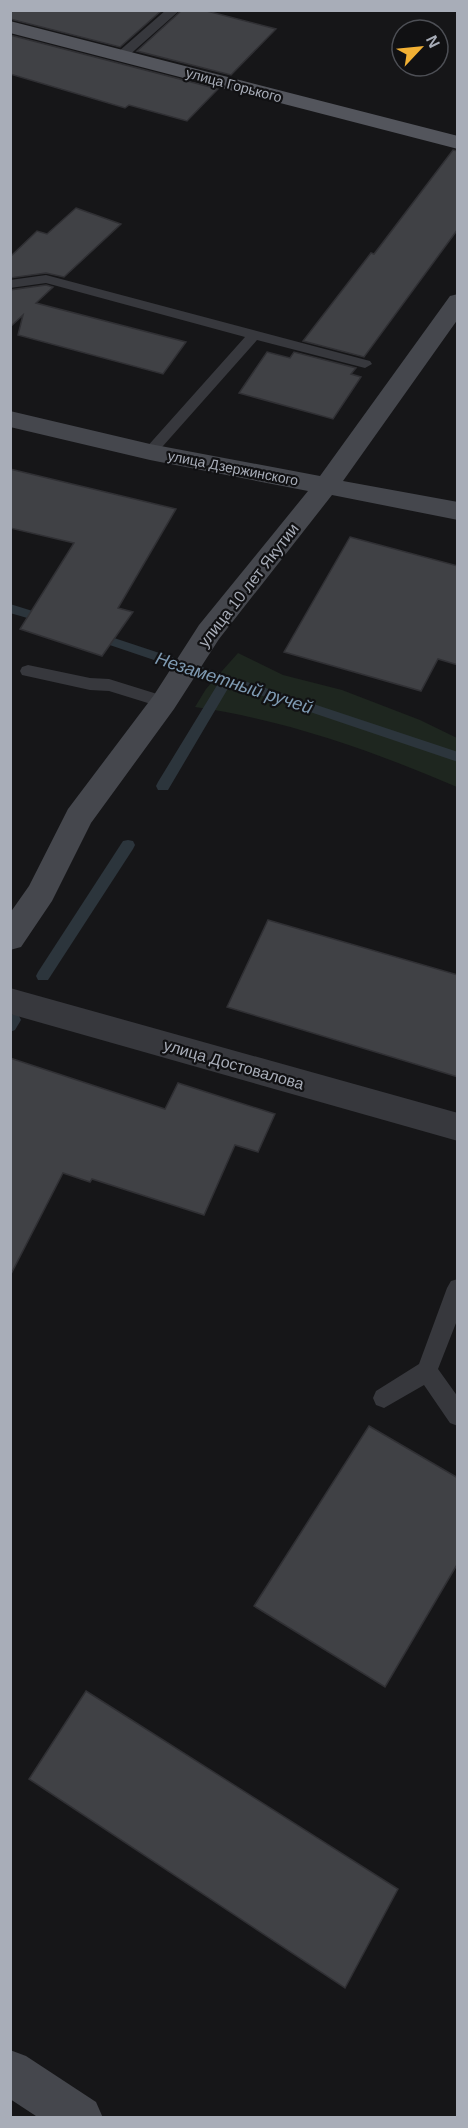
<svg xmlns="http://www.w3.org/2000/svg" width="468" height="2128" font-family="Arial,sans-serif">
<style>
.green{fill:#1e261f}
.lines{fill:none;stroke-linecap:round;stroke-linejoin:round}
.stream{fill:#2c353c;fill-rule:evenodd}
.building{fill:#404145;stroke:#303034;stroke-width:1.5}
.lane{fill:#37383d;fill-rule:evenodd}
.street{fill:#37383d;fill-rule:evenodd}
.secondary{fill:#45474d;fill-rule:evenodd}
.primary{fill:#53555c;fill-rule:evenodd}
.labels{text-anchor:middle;stroke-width:4.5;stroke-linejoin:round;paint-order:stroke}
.far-street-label{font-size:14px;fill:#a8adb8;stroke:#111113}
.street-label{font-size:16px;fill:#a8adb8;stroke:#111113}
.water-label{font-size:18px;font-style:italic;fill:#7f9bb3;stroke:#111113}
</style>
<rect width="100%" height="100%" fill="#161618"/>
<path class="green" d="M238,653L283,675L342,690L420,720L457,738V787C373,751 286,720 195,707L206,689Z"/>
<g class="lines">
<g class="stream">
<polygon points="10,604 52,617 54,620 48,624 10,613"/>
<polygon points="93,631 458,752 458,762 230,685 168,790 158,790 156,786 158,782 219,682 89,638 87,635"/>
<polygon points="128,840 133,841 135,845 133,849 48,980 38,980 36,976 38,972 123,841"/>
<polygon points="14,1014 19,1016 21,1020 15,1030 10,1032 10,1015"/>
</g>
</g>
<g class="building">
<polygon points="10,10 162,10 120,47 10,19"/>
<polygon points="182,10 203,10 276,29 231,75 137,51"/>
<polygon points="10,35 218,89 187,121 129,105 125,108 10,74"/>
<polygon points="453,150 458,151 458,229 364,357 303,341 371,253 374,254"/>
<polygon points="76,208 121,224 64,277 46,273 10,278 10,257 37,231 47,234"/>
<polygon points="46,285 53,287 36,303 186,342 163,374 18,335 23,315 10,327 10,290"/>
<polygon points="267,352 290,358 294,352 356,368 351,374 361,377 333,419 239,393"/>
<polygon points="10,469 176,509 118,608 133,612 102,656 20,629 74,543 10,528"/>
<polygon points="350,537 458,566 458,665 438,659 421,691 284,652"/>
<polygon points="268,920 458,975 458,1077 227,1007"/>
<polygon points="10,1058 165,1109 178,1083 275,1114 258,1152 235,1145 204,1215 92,1179 90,1182 63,1173 10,1276"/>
<polygon points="369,1426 458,1478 458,1563 385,1687 254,1606"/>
<polygon points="86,1691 398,1889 345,1988 29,1779"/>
</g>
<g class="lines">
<g class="lane">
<polygon points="166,10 180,10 126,58 118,58 116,55 118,52"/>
<polygon points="46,275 370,361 372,364 365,368 257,340 155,455 145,455 142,452 145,449 245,337 46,283 10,288 10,280"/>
<polygon points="28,665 90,678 109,679 170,698 172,702 170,706 164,708 109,691 90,690 22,675 20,671 22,667"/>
<polygon points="458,1279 458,1318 438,1369 458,1397 458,1426 450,1423 424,1385 384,1408 376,1405 373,1398 376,1391 419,1364 447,1288 451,1281"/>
</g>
<polygon class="street" points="10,988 458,1113 458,1141 10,1014"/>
<g class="secondary">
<polygon points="458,294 458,319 343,481 458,502 458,520 332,495 219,639 174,709 91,823 52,901 21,947 10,950 10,913 29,886 68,809 154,695 199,625 308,491 150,460 10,427 10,411 150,444 320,476 450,296"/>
<polygon points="10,2050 26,2056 96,2102 103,2118 39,2118 10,2099"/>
</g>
<polygon class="primary" points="10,21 458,136 458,149 10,33"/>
</g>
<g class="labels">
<g class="far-street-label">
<text transform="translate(234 85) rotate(15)" y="5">улица Горького</text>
<text transform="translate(233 468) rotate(11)" y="5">улица Дзержинского</text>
</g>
<g class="street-label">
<text transform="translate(248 585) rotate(-52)" y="6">улица 10 лет Якутии</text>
<text transform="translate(234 1064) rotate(16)" y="6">улица Достовалова</text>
</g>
<g class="water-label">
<text transform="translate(234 683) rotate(18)" y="6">Незаметный ручей</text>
</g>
</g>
<rect width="468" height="2128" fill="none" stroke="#a8adb8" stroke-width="24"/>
<g transform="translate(420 48) rotate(64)"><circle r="28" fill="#111113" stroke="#4d4f55" stroke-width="1.5"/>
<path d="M0-4.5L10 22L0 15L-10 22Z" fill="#f2b134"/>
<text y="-9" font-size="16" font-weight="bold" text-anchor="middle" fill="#a8adb8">N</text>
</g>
</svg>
